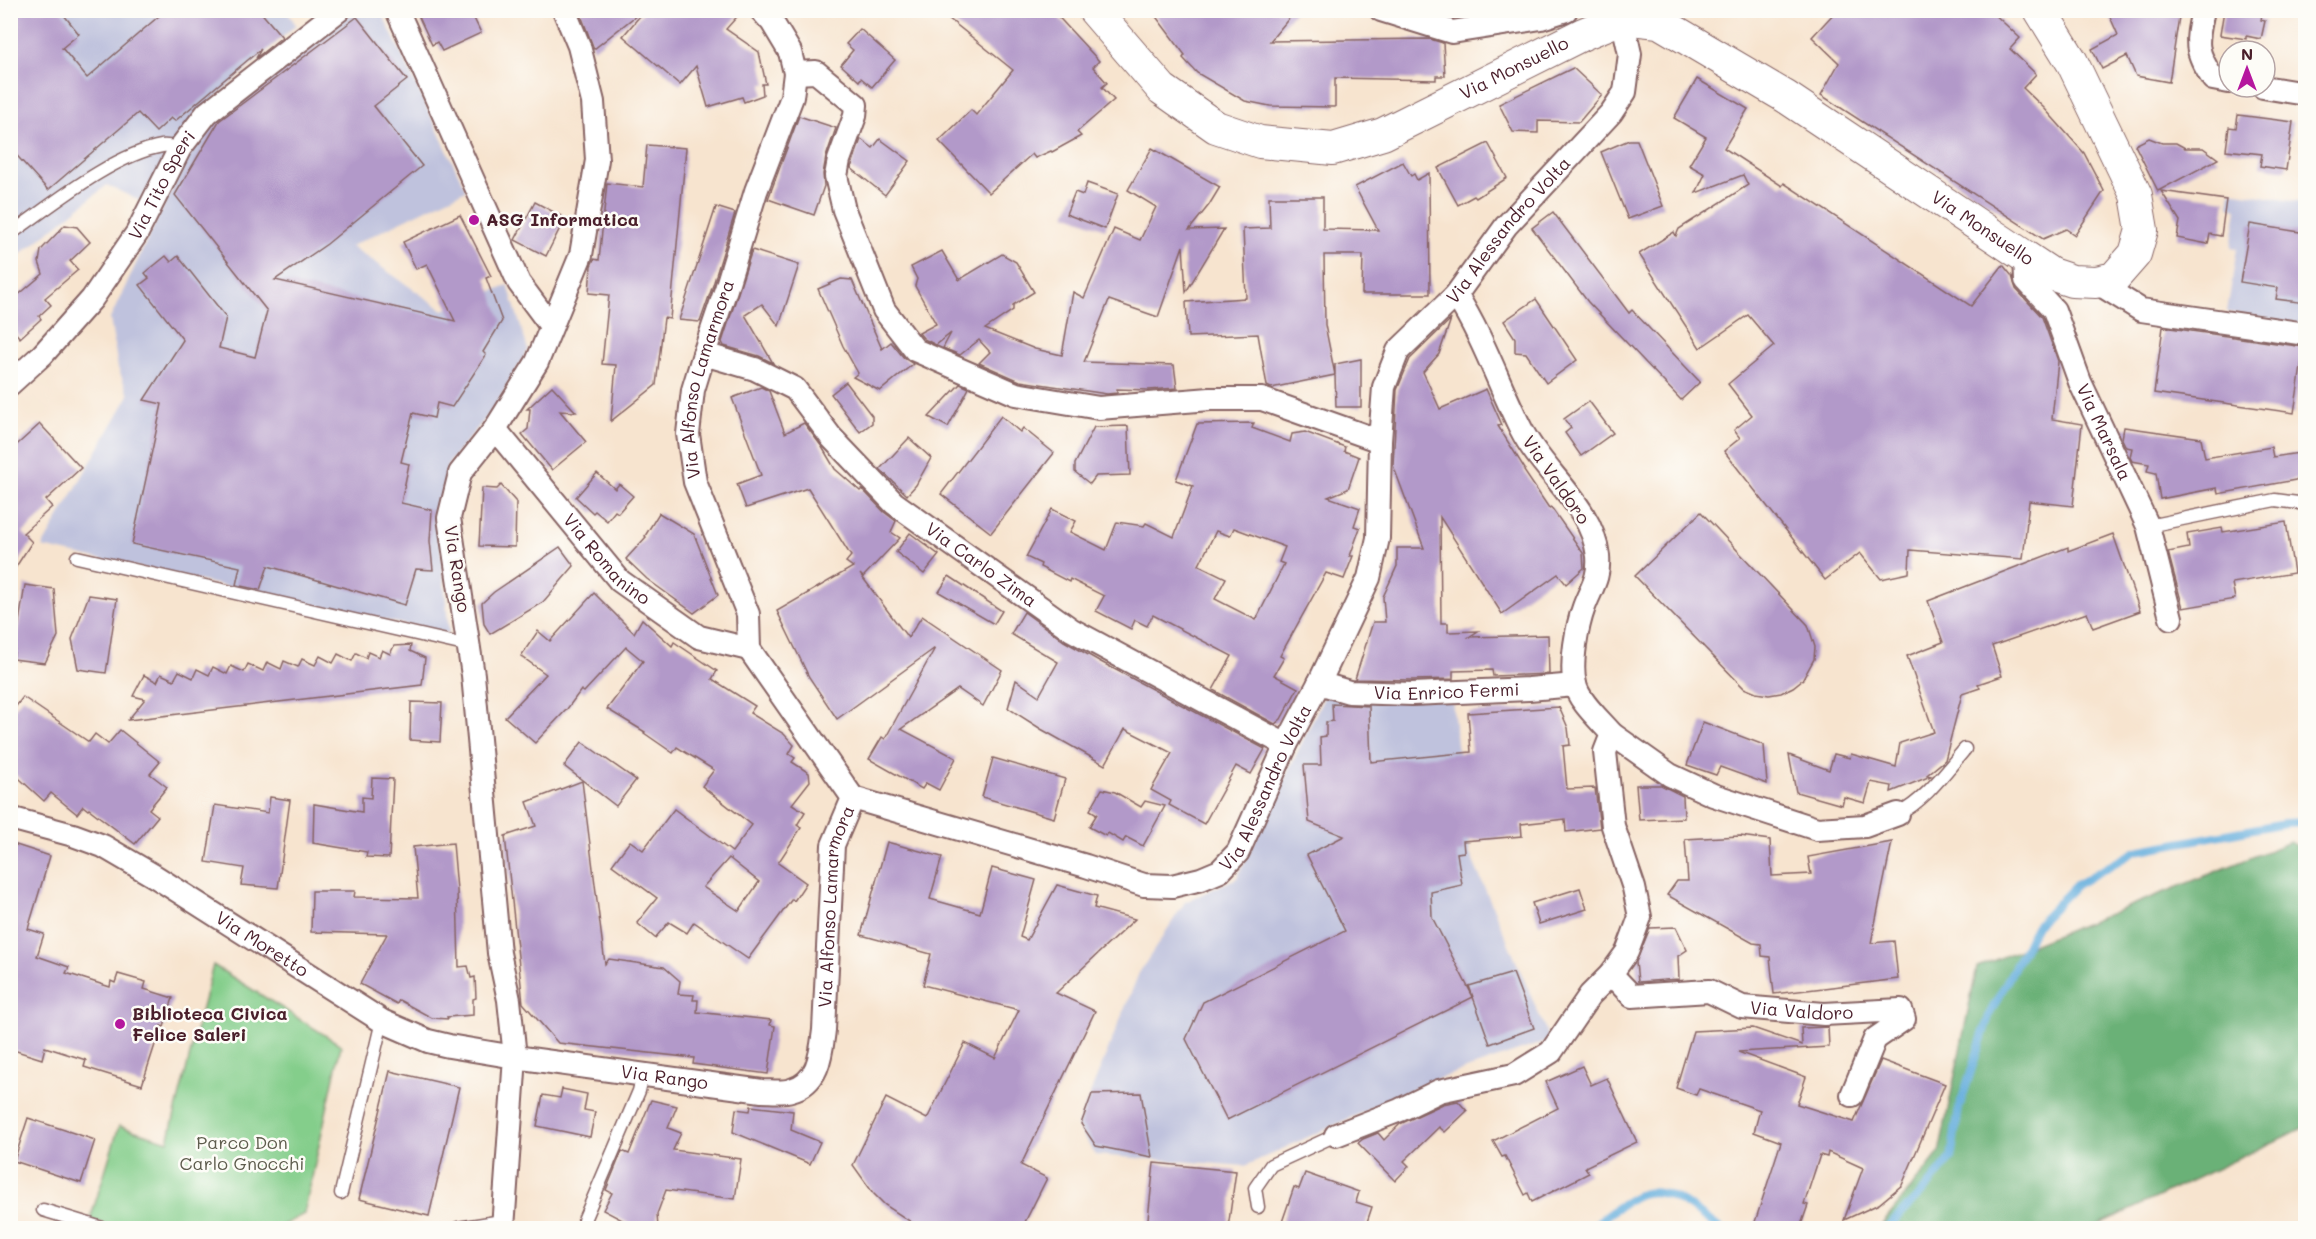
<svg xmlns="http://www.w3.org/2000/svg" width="2316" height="1239" font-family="Mali,sans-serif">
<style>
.industrial{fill:#bfc2dd}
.green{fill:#84ce8b;stroke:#67765b;stroke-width:1.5}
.forest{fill:#6bb177;stroke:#5a6851;stroke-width:1.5}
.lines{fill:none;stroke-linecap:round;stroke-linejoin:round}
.stream{stroke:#65aedd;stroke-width:8}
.building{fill:#b299c9;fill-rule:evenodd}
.service-casing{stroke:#876464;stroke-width:15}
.minor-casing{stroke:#876464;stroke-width:26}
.secondary-casing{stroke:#876464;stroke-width:34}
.service{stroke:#fff;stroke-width:12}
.minor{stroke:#fff;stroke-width:22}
.secondary{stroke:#fff;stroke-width:32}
.poi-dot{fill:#b5179e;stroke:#fdfcf7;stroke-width:2}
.labels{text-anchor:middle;stroke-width:5;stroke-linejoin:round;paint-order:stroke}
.street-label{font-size:18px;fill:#4a1f2b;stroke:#fdfcf7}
.poi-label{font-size:18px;font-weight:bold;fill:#4a1f2b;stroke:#fdfcf7;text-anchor:start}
.park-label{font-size:18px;fill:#5e5c4d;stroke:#fdfcf7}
</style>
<rect width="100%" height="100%" fill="#fdfcf7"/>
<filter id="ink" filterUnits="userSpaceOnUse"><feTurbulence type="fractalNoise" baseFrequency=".0167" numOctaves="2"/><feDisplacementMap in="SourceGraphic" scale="12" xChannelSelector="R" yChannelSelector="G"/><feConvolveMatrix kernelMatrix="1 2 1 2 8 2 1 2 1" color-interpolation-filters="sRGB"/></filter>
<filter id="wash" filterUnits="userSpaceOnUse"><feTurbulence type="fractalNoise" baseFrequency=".008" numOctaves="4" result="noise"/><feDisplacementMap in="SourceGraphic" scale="24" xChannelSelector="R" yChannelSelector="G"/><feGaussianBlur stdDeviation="1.35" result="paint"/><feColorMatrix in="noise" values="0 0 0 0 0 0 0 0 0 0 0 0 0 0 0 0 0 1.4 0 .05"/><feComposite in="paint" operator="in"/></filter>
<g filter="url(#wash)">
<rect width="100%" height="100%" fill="#f7e4cf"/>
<g class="industrial">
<polygon points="11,11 287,11 296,25 199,112 140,201 107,185 11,262"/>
<polygon points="355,11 381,11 466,190 351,246 443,310 508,285 528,350 495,407 448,464 438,520 449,634 42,547 129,395 118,368 110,319 160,213 208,120"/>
<polygon points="2231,191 2305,203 2305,325 2227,312 2237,249 2231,248 2237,209 2229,207"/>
<polygon points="1325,695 1452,700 1470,854 1550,1040 1429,1082 1245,1166 1095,1155 1077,1126 1139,973 1185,902 1237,878"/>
</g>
<polygon class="green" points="213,965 341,1045 304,1214 277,1228 120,1228 90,1220 119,1126 168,1141"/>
<polygon class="forest" points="2290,842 2305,851 2305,1127 2092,1228 1876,1228 1881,1226 1939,1153 1977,967"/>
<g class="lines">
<g class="stream">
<path d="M1590,1228C1604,1218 1624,1200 1641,1194C1669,1185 1698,1213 1719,1228"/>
<polyline points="1887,1228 1930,1184 1951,1158 1959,1108 1990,1013 2037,925 2076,885 2136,851 2285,823 2306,822"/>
</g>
</g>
<g id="blocks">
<g class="building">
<polygon points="10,10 60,10 79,34 62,48 87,78 166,10 259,10 282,37 256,58 261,49 175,121 171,118 156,132 138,113 48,190 10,148"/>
<polygon points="433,10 470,10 481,33 442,51 437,42 432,45 419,17"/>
<polygon points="579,10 643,10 594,49"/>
<polygon points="645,10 743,10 726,29 759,52 766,84 762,84 763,95 744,102 742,97 708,107 696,66 680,85 623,36"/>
<polygon points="938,10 1052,10 1099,61 1093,67 1107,83 1102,87 1114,100 1077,132 1081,136 1052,152 1051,151 1035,158 1032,154 989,193 939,141 971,110 976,115 1013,70"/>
<polygon points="1151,10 1296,10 1270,41 1430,39 1443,43 1445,76 1436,76 1436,80 1335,78 1335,107 1270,106 1245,101 1197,73 1183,58 1185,55"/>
<polygon points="1837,10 1990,10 2020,38 2010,49 2036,74 2023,88 2044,108 2084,153 2104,191 2075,235 2066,229 2043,239 1821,95 1839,63 1812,37"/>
<polygon points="2107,10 2180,10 2169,82 2136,76 2127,56 2102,69 2092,49 2118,35"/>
<polygon points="2224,10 2263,10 2261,20 2265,21 2261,39 2246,36 2246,39 2220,35"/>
<polygon points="357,17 407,80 374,106 422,166 327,244 275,280 455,321 427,264 416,269 403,242 460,215 491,276 486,278 502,321 483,352 486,355 452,407 437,403 434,418 413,413 401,462 409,464 401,503 432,510 430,541 433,570 416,569 405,605 268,566 260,590 236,585 240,567 132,544 162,404 144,400 183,340 140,285 149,278 145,273 166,256 171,262 178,256 226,317 219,348 255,357 267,311 175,195 219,121"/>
<polygon points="860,29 895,60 872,87 861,78 859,81 841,65 853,50 846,44"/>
<polygon points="1573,68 1602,95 1579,122 1538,121 1538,133 1513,132 1499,104"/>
<polygon points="1697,79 1748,109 1724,148 1782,186 1784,183 1971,306 2003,265 2012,276 2016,289 2042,317 2058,361 2052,419 2082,424 2073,506 2029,501 2023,559 1910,550 1909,573 1881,579 1860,553 1825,580 1724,451 1740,438 1734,430 1752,415 1728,384 1774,346 1748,315 1700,348 1639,254 1674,232 1676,236 1679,229 1748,185 1743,175 1696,193 1705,174 1689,165 1706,137 1674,118"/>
<polygon points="2238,115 2293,122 2286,170 2260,166 2262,154 2226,150 2229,127 2236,128"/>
<polygon points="799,116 836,128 826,157 823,174 824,186 814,215 768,199"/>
<polygon points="2149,138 2162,143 2176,143 2185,148 2203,148 2218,159 2158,191 2135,145"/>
<polygon points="861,139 873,148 880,139 910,161 885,195 851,168"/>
<polygon points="1629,140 1637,140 1663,206 1628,219 1601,152"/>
<polygon points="1488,143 1507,178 1476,198 1474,196 1458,205 1438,168"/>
<polygon points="647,145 686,148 670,319 664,318 656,385 611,421 616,365 602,364 609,295 589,293 591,266 594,259 599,260 607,183 643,187"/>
<polygon points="1152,148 1220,187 1209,205 1189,230 1224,229 1186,292 1183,246 1158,317 1109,300 1084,362 1174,365 1177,388 1149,390 1117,389 1117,393 1107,394 1020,381 979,363 990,352 979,340 960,355 943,348 951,333 936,345 924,339 919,333 936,324 915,286 917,279 911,267 942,251 959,280 1002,254 1016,262 1034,292 1013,305 1013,310 985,329 1035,349 1062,355 1073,292 1084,298 1114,229 1140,240 1156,207 1128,190"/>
<polygon points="1403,162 1411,176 1414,174 1417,180 1429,173 1430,294 1362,294 1363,255 1324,255 1325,325 1335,375 1335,364 1361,359 1361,407 1336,407 1335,375 1271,388 1267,386 1258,334 1188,337 1186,302 1246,298 1243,229 1270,228 1269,197 1323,197 1323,229 1378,230 1355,187"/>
<polygon points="1087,183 1118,194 1105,229 1066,214 1075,192 1083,195"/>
<polygon points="2161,191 2226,200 2221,236 2210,234 2208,244 2177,238 2180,221"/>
<polygon points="535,202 565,218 546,256 515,240"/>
<polygon points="716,207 735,213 713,285 700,322 679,320"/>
<polygon points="1553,212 1629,313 1632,310 1700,382 1681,400 1588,302 1532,228"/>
<polygon points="2250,224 2306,233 2306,303 2276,299 2278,288 2240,282"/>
<polygon points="65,225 77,227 90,242 70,261 78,270 45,298 51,305 39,316 41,319 20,338 10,327 10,302 43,274 39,262 41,250"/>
<polygon points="752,250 799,265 779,326 762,304 745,315 773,363 759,356 724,346 722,342"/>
<polygon points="841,279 852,280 882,349 891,342 904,358 913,364 880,391 853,377 858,373 843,346 818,289"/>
<polygon points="1536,299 1577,360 1546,383 1526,353 1515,352 1515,338 1504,321"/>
<polygon points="1451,319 1439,354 1423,372 1440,409 1486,389 1502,425 1498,426 1525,469 1524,471 1549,508 1551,507 1583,553 1584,568 1566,584 1558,574 1502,614 1440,517 1441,623 1448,623 1448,632 1478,631 1469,637 1548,635 1549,674 1493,676 1492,670 1453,671 1453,679 1412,680 1355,679 1373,622 1385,622 1383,597 1397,566 1397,548 1424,548 1393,465 1397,390 1410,359"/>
<polygon points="2163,327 2304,347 2294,413 2154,393"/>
<polygon points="846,382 872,416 872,423 860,432 831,394"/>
<polygon points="960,384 969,388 948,427 929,417"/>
<polygon points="552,386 576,412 560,411 586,442 552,470 522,434 528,429 530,409 527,409"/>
<polygon points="761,387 769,391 785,433 804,423 822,447 835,469 860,491 862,489 884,512 896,521 891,532 900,538 863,577 860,574 908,638 922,616 1002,670 983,706 958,689 901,729 956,758 939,790 926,783 922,789 869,759 882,737 885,739 935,648 837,719 809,677 777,611 853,567 846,562 851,556 808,488 746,508 737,484 761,475 732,398"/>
<polygon points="1589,401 1613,433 1581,456 1565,433 1571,428 1564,419"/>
<polygon points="1001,416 1020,432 1023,428 1054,453 991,533 941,494"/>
<path d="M1254,423L1252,428L1290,442L1292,434L1305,432L1345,447L1344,451L1359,457L1348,489L1328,497L1360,508L1354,526L1360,528L1350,556H1353L1344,579L1326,573L1280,656L1284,658L1274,675L1298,688L1281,719L1275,724L1213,690L1232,656L1153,615L1147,626L1135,620L1131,629L1096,611L1104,596L1070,579L1069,582L1040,567L1041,564L1026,557L1052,509L1076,521L1070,532L1106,550L1117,522L1144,526L1146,523L1174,537L1193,486L1176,480L1197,424ZM1234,528L1285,547L1279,562L1284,564L1256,620L1215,599L1226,578L1199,565L1216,531L1230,536Z"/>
<polygon points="40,424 81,468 46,500 52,507 23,533 32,542 10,576 10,451"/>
<polygon points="1128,426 1130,475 1096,476 1090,484 1075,472 1075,464 1094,427"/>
<polygon points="2124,427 2201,438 2205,458 2271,447 2273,457 2306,452 2306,478 2218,494 2217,488 2160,499 2156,473 2147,471 2149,464 2132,461 2130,457 2132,448 2126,447 2122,439"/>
<polygon points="909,438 931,458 916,485 907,495 880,469"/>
<polygon points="597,473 615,489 619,484 633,496 618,513 615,511 607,521 595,511 593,513 576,497"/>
<polygon points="501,485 516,502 515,547 479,546 482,488 497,489"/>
<polygon points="1701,512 1808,625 1815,647 1814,659 1803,679 1793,687 1781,693 1769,695 1756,693 1744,688 1635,576"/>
<polygon points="659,513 694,534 718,595 694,613 647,579 626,559 646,537 645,536"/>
<polygon points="2286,522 2294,573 2232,583 2235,599 2183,608 2168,552 2189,548 2187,534 2222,528 2223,532"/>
<polygon points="910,533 939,555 924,574 896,552"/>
<polygon points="2113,534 2140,611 2093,628 2087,613 1992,646 2002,676 1978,684 1980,688 1962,694 1945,760 1927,775 1931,776 1891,792 1892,786 1871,782 1865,803 1844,797 1842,805 1796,792 1789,755 1829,770 1834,754 1850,758 1851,754 1896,767 1900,743 1934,732 1907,656 1943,642 1928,601 2068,547 2068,551"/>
<polygon points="560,547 574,566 543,602 490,634 484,624 482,603 494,592"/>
<polygon points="949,576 1002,611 994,624 939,592"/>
<polygon points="25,585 54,589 58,636 45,663 13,659"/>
<path d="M594,593L634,633L642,619L672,646L674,642L717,671L712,679L755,706L750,713L784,734L794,745L789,754L795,758L792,762L809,773L810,781L792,804L805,812L797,825L801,828L778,863L806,883L794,901L792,899L748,959L694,922L687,933L669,922L655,938L637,923L657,898L612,865L630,841L643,850L674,809L732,852L752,825L702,786L714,770L677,747L673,753L644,733L645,732L607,709L643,661L626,647L584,692L581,690L567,709L535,743L505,717L546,674L521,656L538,631L550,641ZM729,858L759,882L739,911L703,887Z"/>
<polygon points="89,595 117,599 106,673 78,669 72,639"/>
<polygon points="1024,612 1064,641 1099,661 1265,749 1251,774 1236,766 1204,824 1169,805 1171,801 1151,790 1172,753 1125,729 1105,765 1041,729 1008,708 1016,680 1039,696 1058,662 1011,634"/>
<polygon points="411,645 410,651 425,658 422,685 128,720 145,699 133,696 144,675 157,682 161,674 174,680 179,671 193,678 197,669 209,675 213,667 227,674 231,666 244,672 248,664 263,671 267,662 281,669 284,661 298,667 302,659 315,665 320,656 333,663 338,654 352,661 356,653 366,658 368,652 379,657 382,650 390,654 394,646"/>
<polygon points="23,697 89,742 95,734 108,744 120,730 160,762 150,774 167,787 149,809 158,816 135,844 89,809 88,810 83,806 77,814 51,793 44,801 10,770 10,714"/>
<polygon points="411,702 442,703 440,742 410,740"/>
<polygon points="1332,704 1369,706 1371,762 1471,752 1468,713 1559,707 1568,728 1570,745 1563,746 1567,789 1595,788 1600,828 1566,832 1565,819 1521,824 1522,836 1463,841 1464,852 1457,853 1462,885 1431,892 1432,917 1473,997 1469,986 1513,973 1534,1028 1490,1044 1473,997 1227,1120 1186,1039 1203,1002 1345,931 1307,855 1344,836 1309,822 1304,765 1321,765 1320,737 1326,736 1326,722 1333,721"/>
<polygon points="1703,722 1764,745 1767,784 1720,767 1716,775 1687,765"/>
<polygon points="582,742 636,780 616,806 564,766"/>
<polygon points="993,758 1065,779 1054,818 982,797"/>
<polygon points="372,778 393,779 389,858 366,857 367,852 313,843 314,804 362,812 362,797 371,798"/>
<polygon points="582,781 605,964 609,959 664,967 680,981 678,994 694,995 693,1000 698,1000 697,1012 771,1020 770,1025 775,1026 768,1074 693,1064 694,1058 558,1043 523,1003 505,836 536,826 527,802"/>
<polygon points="1636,785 1661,785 1683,796 1684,818 1639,820"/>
<polygon points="1102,789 1115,792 1141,807 1145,801 1165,806 1143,846 1126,837 1123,842 1108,833 1106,836 1089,827 1097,814 1090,810"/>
<polygon points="270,797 290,800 278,888 241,885 244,868 206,862 215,805 268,813"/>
<polygon points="1740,836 1770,840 1772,876 1811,874 1808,857 1892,842 1871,943 1894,941 1898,979 1774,994 1770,957 1762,956 1761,944 1753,943 1667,895 1677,881 1688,881 1685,839"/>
<polygon points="887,842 942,857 930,899 980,913 992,868 1036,880 1020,937 1027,940 1057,885 1097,896 1094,908 1135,919 1056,993 1095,1011 1021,1165 1047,1178 1022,1228 964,1228 955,1225 941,1228 920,1228 885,1205 873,1193 853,1165 886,1098 927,1119 965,1043 995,1058 1019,1010 923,985 931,954 861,935"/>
<polygon points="10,843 50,856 28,929 44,934 37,956 69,967 66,973 110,987 111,981 115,983 118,974 146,982 144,989 173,998 164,1027 161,1026 142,1085 84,1067 86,1060 45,1047 42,1059 10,1049"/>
<polygon points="453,843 457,890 459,967 468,966 471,978 475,977 476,998 473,999 473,1015 447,1017 448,1019 432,1018 399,1000 397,1004 360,984 387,934 311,932 312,891 355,891 354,897 418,898 413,847"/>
<polygon points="1580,888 1587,909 1539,924 1532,903"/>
<polygon points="1676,927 1687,950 1678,956 1679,979 1638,982 1636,962 1650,928"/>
<polygon points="1828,1027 1829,1047 1738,1052 1806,1077 1797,1104 1854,1122 1881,1060 1945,1084 1902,1185 1879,1204 1844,1220 1863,1168 1828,1152 1827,1157 1820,1155 1804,1204 1808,1205 1800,1228 1778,1228 1754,1225 1781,1142 1754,1132 1760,1110 1699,1089 1696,1095 1676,1088 1693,1031 1753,1028 1802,1045 1801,1028"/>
<polygon points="1582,1066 1591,1085 1607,1078 1637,1142 1585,1167 1589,1173 1532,1202 1528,1193 1525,1195 1505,1156 1502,1157 1493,1141 1558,1108 1546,1082"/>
<polygon points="390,1071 459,1087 429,1216 359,1199"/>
<polygon points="562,1089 587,1094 584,1110 595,1112 590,1137 537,1126 543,1095 560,1098"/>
<polygon points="1141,1093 1152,1157 1096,1146 1081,1124 1092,1094"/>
<polygon points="651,1100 677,1106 668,1128 681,1133 673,1150 741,1159 735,1199 666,1190 657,1214 658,1228 628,1228 630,1224 603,1210 612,1193 606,1190 622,1151 629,1154"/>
<polygon points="1458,1101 1467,1111 1445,1132 1439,1127 1404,1161 1409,1166 1395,1181 1358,1143 1363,1139 1378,1133 1384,1140 1400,1124 1443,1104"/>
<polygon points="751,1106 793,1111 791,1130 820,1142 810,1164 733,1132 736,1109 750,1111"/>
<polygon points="28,1118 95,1140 81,1183 14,1161"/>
<polygon points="1154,1163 1236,1171 1228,1228 1147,1228"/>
<polygon points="1305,1173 1359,1192 1356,1202 1372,1207 1365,1228 1280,1228 1294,1187 1299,1189"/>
</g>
</g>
</g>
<g filter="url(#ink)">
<use href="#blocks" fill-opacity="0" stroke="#876464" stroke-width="1.5"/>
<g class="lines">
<g class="service-casing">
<g id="service">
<path d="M10,234C52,205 112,155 162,146C167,145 174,147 180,148"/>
<polyline points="2148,526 2275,500 2306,504"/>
<polyline points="77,557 469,646"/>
<path d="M1898,814C1925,801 1946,771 1965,749"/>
<polyline points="341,1193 382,1021"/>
<polyline points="1258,1207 1255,1188 1271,1165 1336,1135"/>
<polyline points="43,1210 102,1228"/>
<polyline points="584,1220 639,1091 643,1074"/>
<polyline points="458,1228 502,1221"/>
</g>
</g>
<g class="minor-casing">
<g id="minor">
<polyline points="397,10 519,283 551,326"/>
<polyline points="1381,10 1452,32 1541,18 1566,10"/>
<path d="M2203,10C2196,43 2194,50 2213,79L2229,82"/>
<polyline points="795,73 816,72 856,105 855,116 839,160 836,176 844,210 884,310 915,350 1016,394 1099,408 1210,399 1262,399 1380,441"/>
<polyline points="2263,87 2306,94"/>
<path id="s1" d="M2025,255L2026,280L2054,310L2080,382L2148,526L2171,618"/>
<polyline points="2096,282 2141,310 2306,334"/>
<path id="s2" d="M704,354L755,369L795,389L831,437L894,503L1072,630L1286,745"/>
<path id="s3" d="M10,384L43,354L92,299L137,233L180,148L207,113L339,10"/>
<path id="s4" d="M495,429L620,581L699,637L749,649"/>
<path id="s5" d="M1319,683L1349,692L1412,694L1529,689L1575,685"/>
<polyline points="1612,734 1670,775 1713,795 1817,829 1865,826 1898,814"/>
<path id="s6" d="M853,798L1086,866L1144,885L1172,886L1201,879L1220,871L1238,852L1286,745L1319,683L1369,578L1378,538L1380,441L1384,387L1398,351L1456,295L1506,226L1611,113L1625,92L1630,54L1622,18L1615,10"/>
<path id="s7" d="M10,818L73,835L103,846L156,877L382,1021L428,1041L449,1046L515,1057L762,1091C771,1091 782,1093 791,1090C819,1083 821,1054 824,1030L833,845L853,798L749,649L748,614L695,482L688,434L693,390L704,354L726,289L756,191L792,97L795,73L790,52L772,22L761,10"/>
<path id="s8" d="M1611,974L1632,996L1709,991L1742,1007L1824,1014L1901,1010L1904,1019L1875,1039L1852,1095"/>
<path d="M1336,1135L1400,1110L1439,1091L1514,1075L1551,1052L1590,995L1611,974L1627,952L1640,917L1634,888L1613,826L1605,752L1612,734C1601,721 1578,701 1575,684C1570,664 1577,626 1584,607C1591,588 1600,578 1598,556C1592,505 1543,473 1521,429C1499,385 1483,337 1456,295"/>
<polyline points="503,1228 515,1057 509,1000 499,953 473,675 449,518 460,473 495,429 537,362 581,255 597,160 593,102 579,46 564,10"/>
</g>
</g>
<g class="secondary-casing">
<g id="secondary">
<path id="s9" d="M1094,10L1162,89L1216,127L1260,142L1333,149L1383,134L1583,34L1622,18L1659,22L1786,97L2051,274L2072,281L2096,282L2114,278L2135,254L2142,230L2136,195L2072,62L2040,10"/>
</g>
</g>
<use href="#service" class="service"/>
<use href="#minor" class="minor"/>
<use href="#secondary" class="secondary"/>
</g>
</g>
<g class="poi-dot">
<circle cx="474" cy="220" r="6"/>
<circle cx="120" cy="1024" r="6"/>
</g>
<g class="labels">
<g class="street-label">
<text dy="6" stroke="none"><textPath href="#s9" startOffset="489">Via Monsuello</textPath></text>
<text dy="6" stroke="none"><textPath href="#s3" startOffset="252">Via Tito Speri</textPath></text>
<text dy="6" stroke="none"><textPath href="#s9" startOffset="1029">Via Monsuello</textPath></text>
<text dy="6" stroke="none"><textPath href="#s6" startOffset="1107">Via Alessandro Volta</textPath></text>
<text dy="6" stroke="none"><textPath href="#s7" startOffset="1618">Via Alfonso Lamarmora</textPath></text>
<text dy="6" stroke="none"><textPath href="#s1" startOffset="198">Via Marsala</textPath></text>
<text transform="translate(1556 480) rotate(55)" y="6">Via Valdoro</text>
<text dy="6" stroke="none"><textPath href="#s4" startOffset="172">Via Romanino</textPath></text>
<text dy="6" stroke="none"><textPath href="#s2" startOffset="356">Via Carlo Zima</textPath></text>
<text transform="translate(457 569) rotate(81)" y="6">Via Rango</text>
<text dy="6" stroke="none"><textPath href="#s5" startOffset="129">Via Enrico Fermi</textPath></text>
<text dy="6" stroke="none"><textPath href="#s6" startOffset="478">Via Alessandro Volta</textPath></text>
<text dy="6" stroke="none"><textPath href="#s7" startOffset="1042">Via Alfonso Lamarmora</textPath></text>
<text dy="6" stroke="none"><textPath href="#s7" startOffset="284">Via Moretto</textPath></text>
<text dy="6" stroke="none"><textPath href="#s8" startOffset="204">Via Valdoro</textPath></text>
<text dy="6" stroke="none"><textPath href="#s7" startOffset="716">Via Rango</textPath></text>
</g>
<g class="poi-label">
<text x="486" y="226">ASG Informatica</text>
<text x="132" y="1020">Biblioteca Civica<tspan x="132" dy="21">Felice Saleri</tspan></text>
</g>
<g class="park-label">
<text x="242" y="1149">Parco Don<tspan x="242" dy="21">Carlo Gnocchi</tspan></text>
</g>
</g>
<rect width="2316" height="1239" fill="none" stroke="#fdfcf7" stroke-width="36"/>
<g transform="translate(2247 69)"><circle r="28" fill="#fdfcf7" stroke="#b5a4a5" stroke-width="1.5"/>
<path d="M0-4.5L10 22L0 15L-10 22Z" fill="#b5179e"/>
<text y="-9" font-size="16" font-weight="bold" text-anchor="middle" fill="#4a1f2b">N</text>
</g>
</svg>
